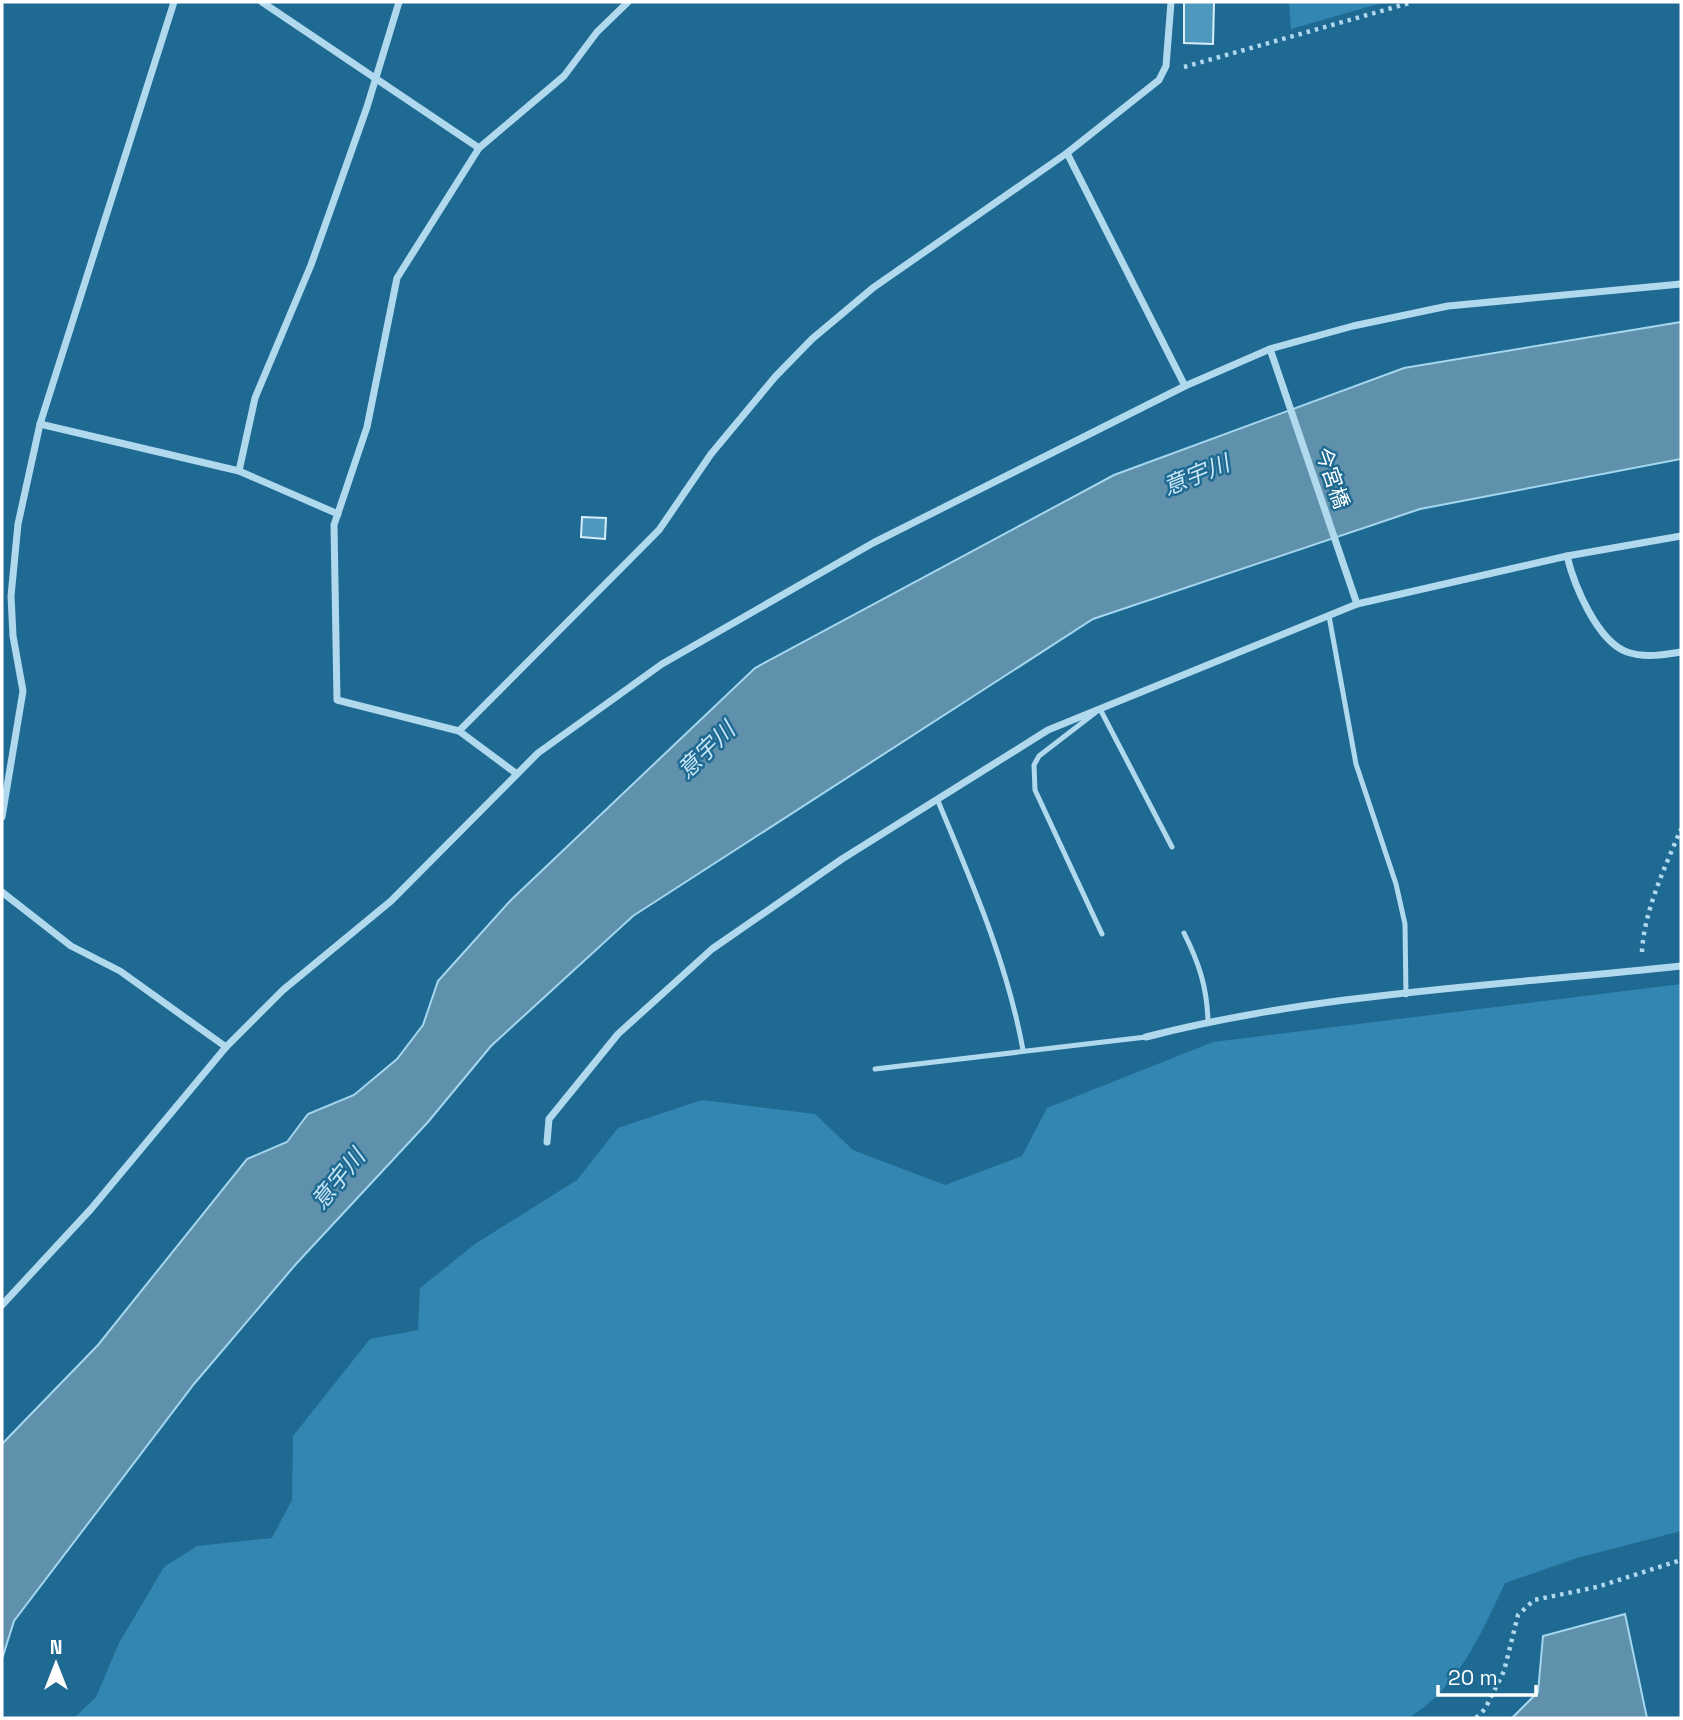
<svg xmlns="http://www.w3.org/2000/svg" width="1683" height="1720" font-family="'Space Grotesk','Noto Sans JP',sans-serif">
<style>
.green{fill:#3286b1}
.water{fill:#5f90ac;stroke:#a4d7ef;stroke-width:2}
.building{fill:#4f98bd;stroke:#d7eefa;stroke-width:2}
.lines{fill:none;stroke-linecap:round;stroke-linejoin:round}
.path{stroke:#b1d9ee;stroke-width:4.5;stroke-dasharray:3.5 5;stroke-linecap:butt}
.service{stroke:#b1d9ee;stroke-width:5}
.minor{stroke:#b1d9ee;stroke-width:7}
.labels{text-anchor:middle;stroke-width:5;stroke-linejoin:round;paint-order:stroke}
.street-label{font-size:21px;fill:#fff;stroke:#1f6a93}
.water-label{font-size:23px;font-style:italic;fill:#c7e6f6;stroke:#1f6a93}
</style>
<rect width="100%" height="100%" fill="#1f6a93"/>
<g class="green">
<polygon points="1289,2 1385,2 1291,29"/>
<path d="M1681,984V1531L1577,1558L1505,1583C1482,1632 1457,1690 1408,1718H74L96,1697L119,1643L164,1567L197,1546L272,1538L292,1500L293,1436L370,1339L418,1330L420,1288L475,1244L577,1180L618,1128L702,1100L815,1114L853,1150L945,1185L1022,1156L1047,1108L1213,1042Z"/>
</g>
<g class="water">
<polygon points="1681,322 1681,459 1420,509 1093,619 633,916 491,1046 428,1122 296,1264 194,1384 14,1621 2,1659 2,1444 98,1345 247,1159 287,1142 308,1114 354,1095 397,1059 423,1025 438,981 511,900 755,668 1114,475 1404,368"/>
<polygon points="1625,1614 1647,1718 1512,1718 1538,1692 1543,1636"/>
</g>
<g class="building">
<polygon points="1184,2 1214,2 1213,44 1184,43"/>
<polygon points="582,517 606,518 605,539 581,537"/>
</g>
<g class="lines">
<g class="path">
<polyline points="1184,67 1413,2"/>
<path d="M1642,952C1644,911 1665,867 1681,829"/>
<polyline points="1476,1718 1485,1709 1504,1671 1518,1615 1534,1600 1597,1587 1681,1560"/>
</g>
<g class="service">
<polyline points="1329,616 1356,764 1396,884 1405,924 1406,995"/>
<path d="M938,801C972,883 1007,962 1023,1050"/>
<path d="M1184,933C1199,963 1207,987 1208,1021"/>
<polyline points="1102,934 1035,790 1034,765 1039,756 1100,709 1172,847"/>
<polyline points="875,1069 1146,1037"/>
</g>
<g class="minor">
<polyline points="262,2 479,148"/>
<polyline points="1067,153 1185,386"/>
<polyline points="1270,349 1357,604 1567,556 1681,536"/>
<polyline points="40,424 239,471 338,514"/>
<polyline points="239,471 255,398 311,265 367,107 399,2"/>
<path d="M1567,556C1574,585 1597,641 1627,652C1644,658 1664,655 1681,652"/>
<polyline points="459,731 659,530 711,454 775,377 812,339 874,287 1067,153 1159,80 1166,66 1171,2"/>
<polyline points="517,774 459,731 337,700 334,525 367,427 397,278 479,148 564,76 597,32 628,2"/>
<polyline points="2,817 23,691 13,636 11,596 18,524 40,424 174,2"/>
<polyline points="2,892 71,946 120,971 226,1047"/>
<path d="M1146,1037C1316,993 1506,985 1681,966"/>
<polyline points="547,1142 549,1119 618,1034 712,949 842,859 1048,730 1357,604"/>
<polyline points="2,1305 91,1209 226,1047 283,990 391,901 538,753 662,664 873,543 1185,386 1270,349 1353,326 1448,306 1681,284"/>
</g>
</g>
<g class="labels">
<g class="street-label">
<text transform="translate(1332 478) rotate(71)" y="7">今宮橋</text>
</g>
<g class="water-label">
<text transform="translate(1196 475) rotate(-22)" y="8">意宇川</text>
<text transform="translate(706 750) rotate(-44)" y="8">意宇川</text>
<text transform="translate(338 1179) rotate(-51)" y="8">意宇川</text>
</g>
</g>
<rect width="1683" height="1720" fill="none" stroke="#ffffff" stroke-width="7"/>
<g transform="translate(56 1664)" stroke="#1f6a93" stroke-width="5" paint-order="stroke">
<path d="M0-5L12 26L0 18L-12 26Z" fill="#ffffff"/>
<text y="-10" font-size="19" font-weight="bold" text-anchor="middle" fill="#ffffff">N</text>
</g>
<path d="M1438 1685v10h98v-10" fill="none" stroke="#ffffff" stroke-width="3.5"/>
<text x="1448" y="1685" font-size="21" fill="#ffffff" stroke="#1f6a93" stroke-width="5" paint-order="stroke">20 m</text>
</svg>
